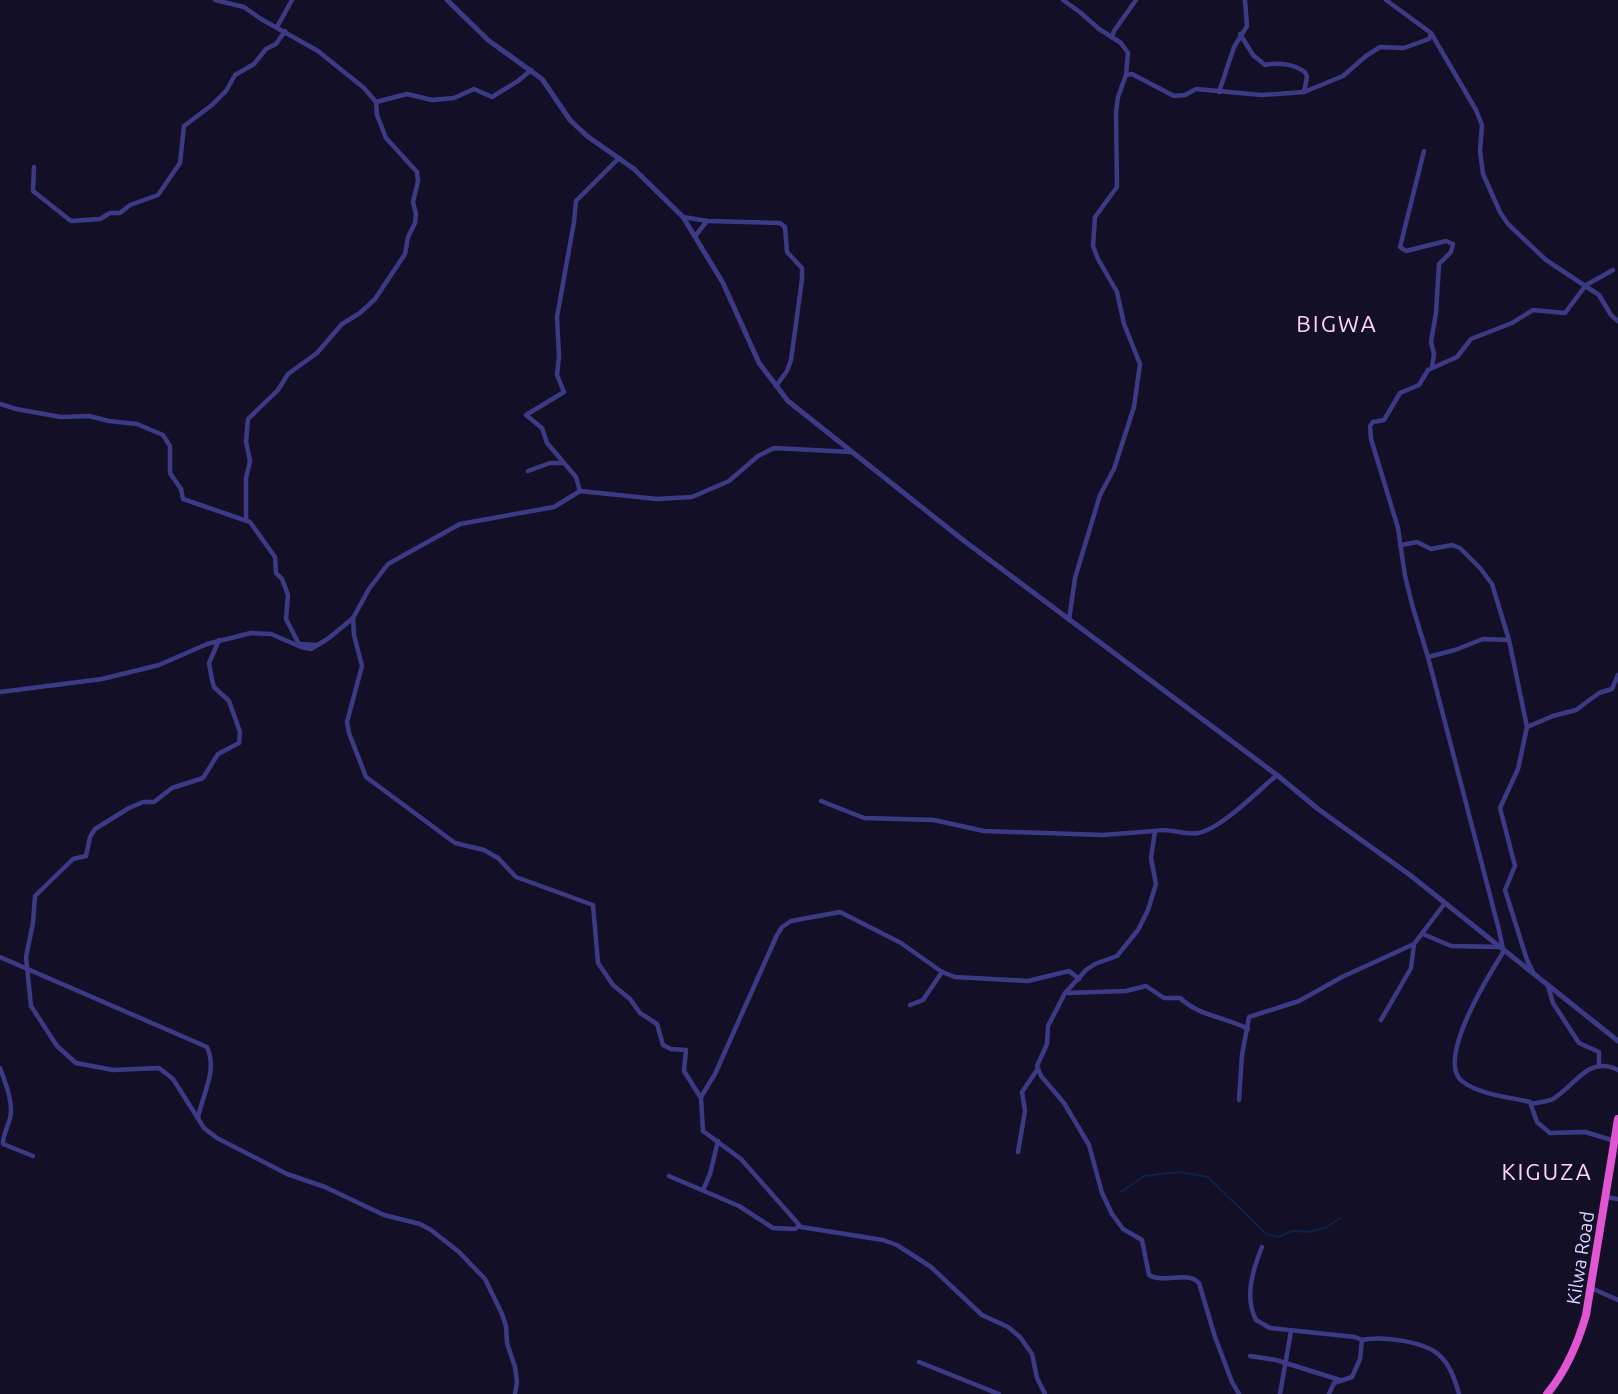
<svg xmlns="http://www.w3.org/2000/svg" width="1618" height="1394" font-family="Ubuntu,sans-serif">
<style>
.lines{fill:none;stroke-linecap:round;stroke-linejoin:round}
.stream{stroke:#0c2248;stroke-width:2}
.minor{stroke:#3d3a85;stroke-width:4.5}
.tertiary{stroke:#3d3a85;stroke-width:5}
.trunk{stroke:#e055d1;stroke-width:8}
.labels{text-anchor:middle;stroke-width:6;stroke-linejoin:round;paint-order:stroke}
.street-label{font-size:19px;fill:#d9d4ff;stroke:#130f26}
.quarter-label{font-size:23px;letter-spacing:2px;fill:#ffd6f0;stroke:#130f26}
</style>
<rect width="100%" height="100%" fill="#130f26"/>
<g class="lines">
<polyline class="stream" points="1121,1192 1144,1176 1179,1172 1208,1177 1266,1234 1278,1237 1292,1231 1310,1232 1327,1227 1340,1218"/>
<g class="minor">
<polyline points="215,0 244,7 261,19 318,51 364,88 376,102 407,94 432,100 454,98 474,89 492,97 518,81 531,70"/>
<polyline points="1063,0 1081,13 1099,29 1121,43 1128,53 1126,75 1118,97 1116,112 1117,187 1095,217 1093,246 1098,259 1117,292 1124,324 1140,364 1134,407 1114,469 1100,495 1075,578 1069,620"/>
<polyline points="1386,0 1431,33 1476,110 1482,125 1480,151 1483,174 1500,212 1508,224 1546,260 1599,295 1611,315 1618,321"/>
<polyline points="277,27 292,0"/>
<path d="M1240,34L1253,55L1265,65C1277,62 1294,64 1305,72L1307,77L1304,92"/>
<polyline points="1112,37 1114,31 1136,0"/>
<polyline points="1126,75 1132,74 1174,96 1185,95 1196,89 1262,95 1304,92 1343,76 1366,56 1380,47 1404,48 1429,39 1431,34"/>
<polyline points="1219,92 1234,47 1247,26 1245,0"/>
<polyline points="1424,151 1400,247 1406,251 1446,241 1453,244 1451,252 1439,264 1436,313 1431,342 1434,354 1432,367"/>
<polyline points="34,167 33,191 71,221 100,219 110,213 120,213 130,205 158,195 180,163 184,126 212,105 226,91 235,75 254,64 266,49 276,44 285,31"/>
<polyline points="683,217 707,221 780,223 785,227 787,252 802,268 802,279 791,360 787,371 776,386"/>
<polyline points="696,235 707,221"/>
<polyline points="0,404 16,409 61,417 89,416 109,421 137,424 163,435 170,446 170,473 181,489 183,499 250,522 275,557 276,573 282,579 288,595 286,619 299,644 317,645"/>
<polyline points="528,471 550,463 562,463"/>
<polyline points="580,491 576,477 547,443 542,428 526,415 564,392 557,375 559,356 557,317 574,222 576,201 619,158"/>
<polyline points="246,519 246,478 250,461 246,442 248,419 278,390 288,374 317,353 342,324 360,313 375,299 405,254 408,237 415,223 416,214 413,202 418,181 417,172 386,138 377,115 376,102"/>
<polyline points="1401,545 1417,542 1431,549 1452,545 1460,548 1480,568 1492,584 1509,640 1527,727"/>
<polyline points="353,618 354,635 362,666 347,722 349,733 366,777 455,843 484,850 498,858 516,877 593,905 598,963 613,985 630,999 640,1013 657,1024 663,1045 671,1049 686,1050 684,1071 701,1098 703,1131 741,1159 801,1227 883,1240 897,1245 931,1267 982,1315 1008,1327 1020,1337 1032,1354 1037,1378 1045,1394"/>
<polyline points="219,640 209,663 212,680 214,687 229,701 240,732 239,743 218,754 203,778 172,788 154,802 143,802 129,808 95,829 90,837 86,856 73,859 35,896 33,923 26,957 31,1006 57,1046 76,1063 113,1070 159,1068 173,1079 204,1128 217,1138 287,1174 325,1187 384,1215 420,1224 431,1230 459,1252 485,1279 502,1314 506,1326 507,1343 515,1367 517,1382 515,1394"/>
<polyline points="1428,657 1455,650 1483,639 1509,640"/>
<polyline points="0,692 102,679 159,665 207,644 251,633 271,634 301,647 311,649 329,638 353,618 369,589 388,564 460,524 554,507 580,491 657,499 692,497 729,481 758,456 774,448 851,452"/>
<polyline points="821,801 864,818 934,820 984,831 1103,835 1154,831"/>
<polyline points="1423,934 1451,946 1500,947"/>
<polyline points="1503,949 1499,930 1428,657 1413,608 1405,576 1398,528 1371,439 1370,426 1373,422 1384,420 1400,393 1419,385 1428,370 1457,357 1471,339 1512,323 1533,310 1565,313 1586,285 1613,270"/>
<path d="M1504,951C1490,973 1434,1062 1463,1082C1481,1095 1510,1097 1530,1102L1537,1122L1550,1133L1585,1132L1615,1141"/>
<path d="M0,957L207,1047C218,1071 202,1095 198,1118"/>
<polyline points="1533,972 1527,960 1505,890 1515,866 1500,808 1518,769 1527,727 1553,716 1576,710 1599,693 1612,689 1618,675"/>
<polyline points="1548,986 1553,1003 1579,1043 1599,1052 1599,1066"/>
<path d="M1066,993L1126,991L1146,986L1164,998H1180C1199,1016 1225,1017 1248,1029"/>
<polyline points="910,1005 923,1000 942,972"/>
<polyline points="1381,1020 1411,968 1414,944"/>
<path d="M0,1068C5,1082 14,1103 10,1118C8,1127 3,1134 3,1144L33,1156"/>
<polyline points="701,1097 715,1074 777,935 782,927 791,921 840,912 901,943 942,972 955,977 1028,981 1069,971 1079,979"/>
<polyline points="1239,1100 1242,1055 1249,1017 1299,1001 1342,977 1414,944 1445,903"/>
<path d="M1531,1104C1538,1102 1547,1102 1553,1099C1575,1086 1588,1055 1618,1070"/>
<polyline points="1018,1152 1025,1111 1022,1092 1037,1070"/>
<polyline points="669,1176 739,1206 773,1228 795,1229 799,1226"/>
<polyline points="703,1190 710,1174 718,1141"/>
<polyline points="1606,1197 1618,1199"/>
<path d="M1262,1247C1253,1269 1244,1297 1256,1320L1270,1328L1355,1337L1362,1340L1360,1359L1352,1377L1334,1383L1329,1394"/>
<polyline points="1591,1288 1618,1300"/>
<path d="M1362,1340C1382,1336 1422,1341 1438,1354C1450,1364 1455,1380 1459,1394"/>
<polyline points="1250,1356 1276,1360 1340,1380"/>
<polyline points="919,1362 999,1394"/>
<path d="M1239,1394L1232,1382L1215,1337L1199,1283C1187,1270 1164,1284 1149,1275L1142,1240L1123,1229L1112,1214L1102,1193L1089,1145L1064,1103L1041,1076L1037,1066L1047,1044L1048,1026L1065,993L1086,970L1095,964L1117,956L1138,930L1148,910L1156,884L1151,858L1155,831C1170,827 1184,836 1198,833C1221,829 1259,790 1277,775"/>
<polyline points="1280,1394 1291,1331"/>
</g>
<polyline class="tertiary" points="447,0 488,40 542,79 570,120 587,136 634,169 683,217 723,283 759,363 788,401 963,540 1277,775 1318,809 1410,875 1618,1041"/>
<path class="trunk" d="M1547,1394C1566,1371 1578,1343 1586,1315L1618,1119"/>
</g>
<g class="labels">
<g class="street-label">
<text transform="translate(1580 1258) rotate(-81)" y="7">Kilwa Road</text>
</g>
<g class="quarter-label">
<text x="1337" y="332">BIGWA</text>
<text x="1547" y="1180">KIGUZA</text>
</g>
</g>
</svg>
